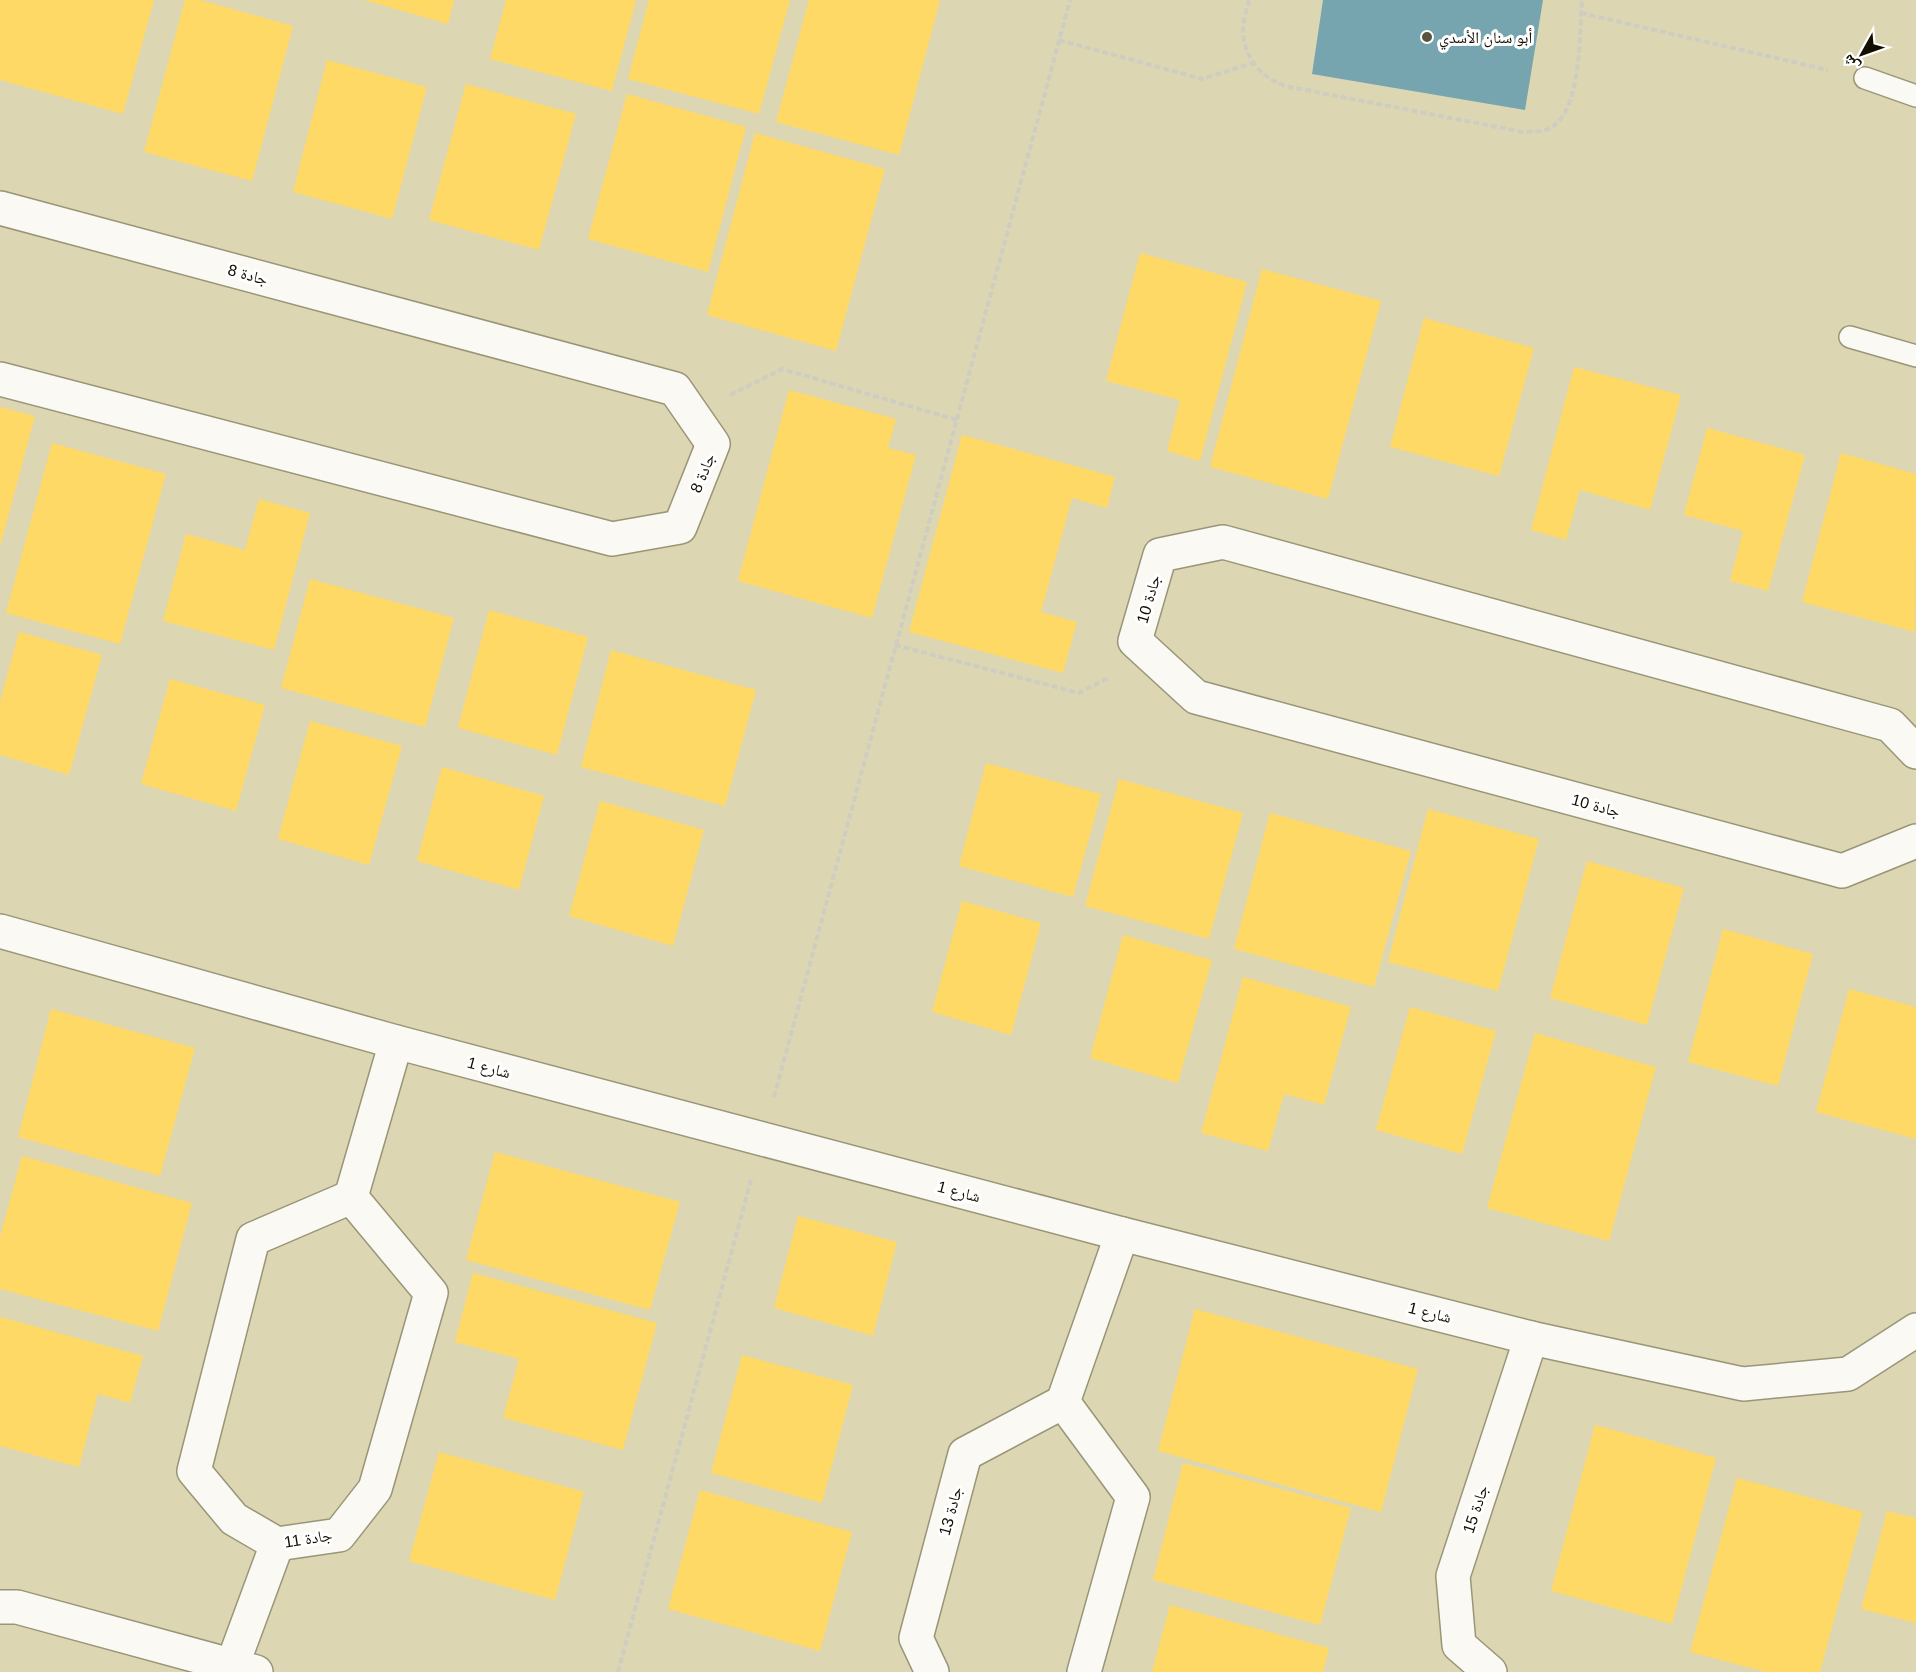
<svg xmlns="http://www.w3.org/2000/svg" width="1916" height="1672" font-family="Helvetica,'Noto Naskh Arabic',sans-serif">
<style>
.homes{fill:#ffd966}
.public{fill:#76a5af}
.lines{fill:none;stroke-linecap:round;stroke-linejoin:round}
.service-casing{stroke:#999578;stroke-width:24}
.minor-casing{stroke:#999578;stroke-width:36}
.path{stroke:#cecdc2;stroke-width:4;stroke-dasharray:6 3;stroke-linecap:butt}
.service{stroke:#faf9f3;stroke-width:21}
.minor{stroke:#faf9f3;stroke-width:33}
.poi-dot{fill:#59543e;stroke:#fff;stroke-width:2}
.labels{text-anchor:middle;stroke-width:6;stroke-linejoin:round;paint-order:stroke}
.poi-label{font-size:16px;fill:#120e00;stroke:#fff;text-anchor:start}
.street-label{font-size:16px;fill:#120e00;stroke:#fff}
</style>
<rect width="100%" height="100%" fill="#dcd6b2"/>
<g class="homes">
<polygon points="0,0 154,0 123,114 0,80"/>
<polygon points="185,0 200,0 293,26 252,181 144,152"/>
<polygon points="364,0 454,0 448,24"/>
<polygon points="506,0 636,0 612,91 490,59"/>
<polygon points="649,0 790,0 759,114 628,79"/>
<polygon points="809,0 940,0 899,155 776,122"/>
<polygon points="327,60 427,87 392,219 293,192"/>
<polygon points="466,84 576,114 539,250 429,220"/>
<polygon points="627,94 746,127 708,272 588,239"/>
<polygon points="755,133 885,169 836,351 707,315"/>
<polygon points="1140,253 1247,282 1200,461 1167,451 1180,400 1106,381"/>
<polygon points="1262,269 1381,301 1328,499 1210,467"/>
<polygon points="1424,318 1534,348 1499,476 1390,447"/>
<polygon points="1574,367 1681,395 1650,510 1580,490 1566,540 1531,530"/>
<polygon points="789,390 896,419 888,448 916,455 872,618 738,581"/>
<polygon points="0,407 35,416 1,543 0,543"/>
<polygon points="1707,428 1805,455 1768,591 1730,581 1743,531 1684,515"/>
<polygon points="962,435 1115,477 1107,508 1072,498 1041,612 1077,622 1063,673 909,632"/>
<polygon points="52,443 166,474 120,644 6,613"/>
<polygon points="1841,453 1916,474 1915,632 1802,602"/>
<polygon points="259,499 310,513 274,650 163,621 186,534 245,550"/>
<polygon points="310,579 454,618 425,727 281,688"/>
<polygon points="489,610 588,637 557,755 458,728"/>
<polygon points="19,632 102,655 69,775 0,755 0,702"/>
<polygon points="611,650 756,690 725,806 581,767"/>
<polygon points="170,679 265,705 236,811 141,784"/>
<polygon points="310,721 402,746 369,865 278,839"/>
<polygon points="986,763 1101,794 1073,897 959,866"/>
<polygon points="442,767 544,796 519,890 417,861"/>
<polygon points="1119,779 1243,813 1209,939 1085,906"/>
<polygon points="600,801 704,830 673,946 569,916"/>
<polygon points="1428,809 1539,839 1498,991 1388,962"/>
<polygon points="1270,813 1411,851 1374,987 1234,949"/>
<polygon points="1587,861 1684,888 1647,1025 1550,998"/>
<polygon points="962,901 1041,923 1011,1035 932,1012"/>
<polygon points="1723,929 1813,954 1778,1086 1688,1062"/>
<polygon points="1123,935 1212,960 1178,1083 1090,1058"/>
<polygon points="1243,977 1351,1007 1324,1105 1284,1094 1268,1151 1201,1133"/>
<polygon points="1849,989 1916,1007 1916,1139 1816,1112"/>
<polygon points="1410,1007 1496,1031 1462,1154 1376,1130"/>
<polygon points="51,1009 195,1048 160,1176 18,1137"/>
<polygon points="1535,1033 1656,1067 1609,1241 1487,1208"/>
<polygon points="495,1152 680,1202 650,1310 466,1260"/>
<polygon points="22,1156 192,1203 158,1331 0,1289 0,1237"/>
<polygon points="798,1216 897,1242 873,1336 774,1308"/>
<polygon points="473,1273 657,1323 623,1450 503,1418 519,1359 455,1342"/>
<polygon points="1195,1309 1418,1369 1381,1512 1158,1451"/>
<polygon points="0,1317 143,1356 130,1403 98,1394 79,1467 0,1446"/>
<polygon points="742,1355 853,1385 822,1503 711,1473"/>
<polygon points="1595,1425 1716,1458 1672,1624 1551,1591"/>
<polygon points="439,1452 584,1492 555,1600 409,1561"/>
<polygon points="1183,1463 1351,1508 1320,1625 1153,1580"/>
<polygon points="1737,1478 1863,1512 1820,1672 1766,1672 1690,1652"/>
<polygon points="700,1490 852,1532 820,1651 668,1609"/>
<polygon points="1887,1511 1916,1518 1916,1623 1861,1609"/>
<polygon points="1170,1605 1329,1648 1323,1672 1152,1672"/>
</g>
<polygon class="public" points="1323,0 1543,0 1525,110 1312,74"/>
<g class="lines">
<g class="service-casing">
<g id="service">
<polyline points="1865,78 1916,96"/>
<polyline points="1850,337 1916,356"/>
</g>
</g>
<g class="minor-casing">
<g id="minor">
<polyline points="0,208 675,389 713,444 680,527 612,539 0,379"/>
<polyline points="1916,752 1890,725 1223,542 1160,555 1135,641 1196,697 1842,871 1916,841"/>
<polyline points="0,931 396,1042 1122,1234 1531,1338 1743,1384 1848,1374 1916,1330"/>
<polygon points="351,1197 431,1293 375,1489 339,1535 277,1544 234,1519 194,1471 253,1239"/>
<polyline points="351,1197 396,1042"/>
<polyline points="1063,1402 1133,1497 1084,1672"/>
<polyline points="0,1607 17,1607 256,1672"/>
<polyline points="232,1666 277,1544"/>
<polyline points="932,1672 916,1638 965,1454 1063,1402 1122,1234"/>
<polyline points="1490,1672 1459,1645 1453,1576 1531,1338"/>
</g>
</g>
<g class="path">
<path d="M1249,0C1247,10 1242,23 1243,33C1246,61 1261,76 1285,86L1523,132C1530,131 1539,132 1546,130C1583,117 1579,32 1582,0"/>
<polyline points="1581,13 1828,70"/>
<polyline points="1059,40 1202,79 1253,63"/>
<polyline points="730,395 782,369 957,420"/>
<polyline points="895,645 1079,693 1110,677"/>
<polyline points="774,1097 1070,0"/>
<polyline points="618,1672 751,1180"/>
</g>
<use href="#service" class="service"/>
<use href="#minor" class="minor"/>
</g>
<circle class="poi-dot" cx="1427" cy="37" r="6"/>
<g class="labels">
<g class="poi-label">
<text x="1439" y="43">أبو سنان الأسدي</text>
</g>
<g class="street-label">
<text transform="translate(248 274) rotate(15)" y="6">جادة 8</text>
<text transform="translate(702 473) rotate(-68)" y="6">جادة 8</text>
<text transform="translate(1148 599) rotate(-74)" y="6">جادة 10</text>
<text transform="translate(1596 805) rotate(15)" y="6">جادة 10</text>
<text transform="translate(489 1067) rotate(15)" y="6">شارع 1</text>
<text transform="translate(959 1191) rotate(15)" y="6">شارع 1</text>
<text transform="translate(1430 1312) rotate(14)" y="6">شارع 1</text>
<text transform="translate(1475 1509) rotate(-72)" y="6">جادة 15</text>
<text transform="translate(950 1511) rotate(-75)" y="6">جادة 13</text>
<text transform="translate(308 1538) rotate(-9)" y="6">جادة 11</text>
</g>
</g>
<g transform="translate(1862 54) rotate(230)" stroke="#ffffff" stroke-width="4.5" paint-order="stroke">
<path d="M0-4.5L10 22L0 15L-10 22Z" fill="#120e00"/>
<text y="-9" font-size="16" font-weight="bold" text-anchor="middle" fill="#120e00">ش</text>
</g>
</svg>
